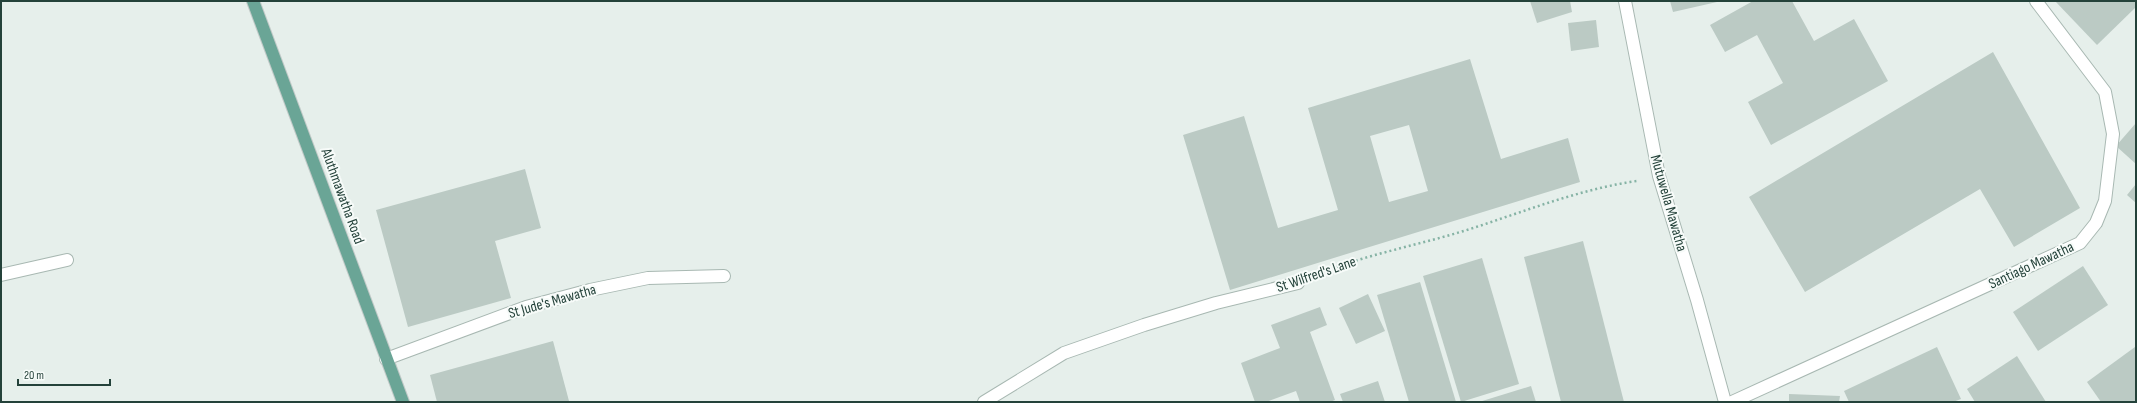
<svg xmlns="http://www.w3.org/2000/svg" width="2137" height="403" font-family="'Sofia Sans Condensed',sans-serif">
<style>
.building{fill:#bbcac4;fill-rule:evenodd}
.lines{fill:none;stroke-linecap:round;stroke-linejoin:round}
.minor-casing{stroke:#a8b8b2;stroke-width:14}
.tertiary-casing{stroke:#a8b8b2;stroke-width:14}
.primary-casing{stroke:#c2cac8;stroke-width:14}
.path{stroke:#86b3a5;stroke-width:2.5;stroke-dasharray:2 3;stroke-linecap:butt}
.minor{stroke:#fff;stroke-width:12}
.tertiary{stroke:#fff;stroke-width:12}
.primary{stroke:#6aa596;stroke-width:12}
.labels{text-anchor:middle;stroke-width:4;stroke-linejoin:round;paint-order:stroke}
.street-label{font-size:15px;fill:#24423a;stroke:#f7fbf9}
</style>
<rect width="100%" height="100%" fill="#e6efeb"/>
<g class="building">
<polygon points="1530,1 1570,1 1572,12 1537,23"/>
<polygon points="1670,1 1717,1 1717,2 1673,12"/>
<polygon points="1753,1 1792,1 1814,41 1854,19 1888,81 1771,145 1748,102 1783,83 1757,35 1725,52 1710,25"/>
<polygon points="2055,1 2136,1 2136,7 2097,45"/>
<polygon points="1596,20 1599,47 1571,51 1568,23"/>
<polygon points="1993,52 2080,208 2014,247 1980,189 1805,292 1749,197"/>
<path d="M1470,59L1501,159L1568,138L1580,182L1230,290L1183,135L1244,116L1278,228L1338,210L1308,108ZM1409,125L1428,191L1389,202L1370,136Z"/>
<polygon points="2136,123 2136,164 2116,146"/>
<polygon points="525,169 541,228 495,241 511,298 408,327 376,210"/>
<polygon points="2136,184 2136,203 2127,195"/>
<polygon points="1583,241 1624,402 1561,402 1524,257"/>
<polygon points="1482,258 1519,384 1461,402 1423,276"/>
<polygon points="2083,266 2108,305 2038,351 2013,312"/>
<polygon points="1420,282 1456,402 1409,402 1377,295"/>
<polygon points="1368,294 1385,331 1356,344 1339,308"/>
<polygon points="1320,307 1327,325 1310,332 1335,400 1330,402 1300,402 1296,391 1266,402 1255,402 1241,363 1280,348 1271,325"/>
<polygon points="553,341 569,401 437,402 430,375"/>
<polygon points="1937,347 1961,399 1953,402 1849,402 1844,391"/>
<polygon points="2135,347 2136,402 2101,402 2087,382"/>
<polygon points="2017,356 2046,402 1975,402 1967,389"/>
<polygon points="1378,381 1385,402 1343,402 1340,394"/>
<polygon points="1531,386 1536,402 1479,402"/>
<polygon points="1789,394 1840,396 1839,402 1789,402"/>
</g>
<g class="lines">
<g class="minor-casing">
<g id="minor">
<polyline points="1,275 67,260"/>
<polyline points="386,359 526,307 590,290 648,278 724,276"/>
<polyline points="984,402 1064,353 1144,325 1216,303 1298,283"/>
<polyline points="1732,402 2080,243 2096,223 2105,201 2113,134 2105,92 2036,1"/>
</g>
</g>
<g class="tertiary-casing">
<polyline id="tertiary" points="1625,1 1659,176 1697,300 1725,402"/>
</g>
<g class="primary-casing">
<polyline id="primary" points="253,1 403,402"/>
</g>
<path class="path" d="M1318,274C1367,254 1420,245 1470,229C1526,211 1580,189 1637,181"/>
<use href="#minor" class="minor"/>
<use href="#tertiary" class="tertiary"/>
<use href="#primary" class="primary"/>
</g>
<g class="labels">
<g class="street-label">
<text transform="translate(343 196) rotate(70)" y="5">Aluthmawatha Road</text>
<text transform="translate(1669 203) rotate(74)" y="5">Mutuwella Mawatha</text>
<text transform="translate(2031 265) rotate(-25)" y="5">Santiago Mawatha</text>
<text transform="translate(1316 274) rotate(-19)" y="5">St Wilfred's Lane</text>
<text transform="translate(552 301) rotate(-16)" y="5">St Jude's Mawatha</text>
</g>
</g>
<rect width="2137" height="403" fill="none" stroke="#24423a" stroke-width="4"/>
<path d="M18 379v6h92v-6" fill="none" stroke="#24423a" stroke-width="2"/>
<text x="24" y="379" font-size="12" fill="#24423a" stroke="#f7fbf9" stroke-width="3" paint-order="stroke">20 m</text>
</svg>
